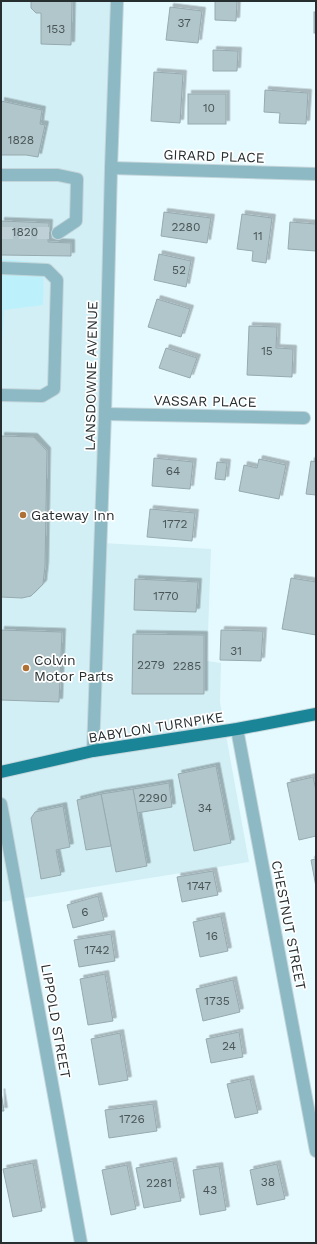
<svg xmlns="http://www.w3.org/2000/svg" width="317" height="1244" font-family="'Work Sans',sans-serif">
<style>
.built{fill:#d2eff6}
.green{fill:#bcf1fc}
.building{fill:#b1c6ca;stroke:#96aaaf;filter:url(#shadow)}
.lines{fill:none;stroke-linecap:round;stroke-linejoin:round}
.minor-tunnel{stroke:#bfd1d6;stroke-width:12;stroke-dasharray:12 6;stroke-linecap:butt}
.minor-casing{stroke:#c3d5da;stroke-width:14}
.major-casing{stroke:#c3d5da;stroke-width:14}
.minor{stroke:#8cb9c3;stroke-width:12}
.major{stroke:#198597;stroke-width:12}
.poi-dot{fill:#ae7035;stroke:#fff;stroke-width:1.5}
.labels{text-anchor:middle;stroke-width:3.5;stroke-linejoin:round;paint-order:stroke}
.number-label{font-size:12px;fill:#495456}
.street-label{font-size:14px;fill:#262e30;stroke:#fff}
.poi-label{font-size:14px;fill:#262e30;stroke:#fff;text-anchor:start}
</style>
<defs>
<filter id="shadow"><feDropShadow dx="3.5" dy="-3.5" stdDeviation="0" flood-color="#0004"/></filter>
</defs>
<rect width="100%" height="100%" fill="#e5faff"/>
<polygon class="built" points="1,1 121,1 103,543 211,549 207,661 221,663 220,702 249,862 1,902"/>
<polygon class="green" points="1,259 44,263 43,305 4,310 1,362"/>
<g class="building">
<polygon points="31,1 72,1 71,45 41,44 41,13 36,13 31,8"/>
<polygon points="215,1 237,1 236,21 215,20"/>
<polygon points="170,7 202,11 198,43 166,40"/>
<rect x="314" y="12" width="2" height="21"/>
<polygon points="213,50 238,51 237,71 213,71"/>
<polygon points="154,72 183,74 180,123 151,121"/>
<polygon points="265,90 308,93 306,124 279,123 280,113 264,112"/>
<rect x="188" y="94" width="38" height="30"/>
<polygon points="1,101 42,110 40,124 45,125 38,157 26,155 1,155"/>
<polygon points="164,212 211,218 207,243 161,236"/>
<polygon points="242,214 272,218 266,263 252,261 253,251 237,249"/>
<polygon points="1,221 49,223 48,242 71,243 71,256 1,255"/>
<polygon points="290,222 316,224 316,251 288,249"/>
<polygon points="159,254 191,261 186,287 154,280"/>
<polygon points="157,299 190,309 181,337 148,327"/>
<polygon points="249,326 277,327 276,348 293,349 292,377 247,375"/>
<polygon points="166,348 197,358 190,378 159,368"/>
<polygon points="1,436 34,437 47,451 45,566 43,584 31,596 22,598 1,597"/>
<polygon points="154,458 193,462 190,489 152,486"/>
<polygon points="259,459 286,465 279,499 239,491 244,465 257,468"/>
<polygon points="311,461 316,462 316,495 306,494"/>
<polygon points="217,462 227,463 225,480 215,479"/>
<polygon points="150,509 195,513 192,541 147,537"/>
<polygon points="291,578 316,582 316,635 282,629"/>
<polygon points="135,579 198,582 196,612 134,610"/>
<polygon points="1,630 62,632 59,702 1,700"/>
<polygon points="221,630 263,631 261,661 220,660"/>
<polygon points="133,634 204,635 204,694 132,694"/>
<polygon points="216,766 231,843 194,851 178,774"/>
<polygon points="313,777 316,790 316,836 299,840 287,783"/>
<polygon points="169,783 172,807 137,813 133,789"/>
<polygon points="133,789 147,866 116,872 101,794"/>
<polygon points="101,794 111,846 86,850 77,800"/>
<polygon points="63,806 70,847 56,850 61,875 41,879 31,818 35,812"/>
<polygon points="316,859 316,887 311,860"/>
<polygon points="213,871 218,895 182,902 177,877"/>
<polygon points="98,896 104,920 73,928 67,905"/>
<polygon points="221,916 228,951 200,957 193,922"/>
<polygon points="111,934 115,961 79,967 74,940"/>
<polygon points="105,974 113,1021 88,1025 80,979"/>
<polygon points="233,980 240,1012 203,1021 196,989"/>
<polygon points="239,1032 243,1057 211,1063 206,1039"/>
<polygon points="120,1033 128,1080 99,1085 91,1039"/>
<polygon points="250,1079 258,1113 235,1118 227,1084"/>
<polygon points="1,1092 4,1111 1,1111"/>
<polygon points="153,1104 157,1131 109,1138 105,1110"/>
<polygon points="173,1161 181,1201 144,1208 136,1168"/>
<polygon points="33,1163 42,1211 13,1217 3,1169"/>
<polygon points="277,1164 285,1199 257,1205 250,1170"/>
<polygon points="127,1165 136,1209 111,1215 102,1170"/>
<polygon points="219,1166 226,1210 200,1215 193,1170"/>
</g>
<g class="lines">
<polyline class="minor-tunnel" points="1,233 58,233"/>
<g class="minor-casing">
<g id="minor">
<polyline points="111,168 316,174"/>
<polyline points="1,175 58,175 77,179 76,221 58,233"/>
<polyline points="1,268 47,270 57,280 54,389 42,396 1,395"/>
<polyline points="105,414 304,418"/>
<polyline points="237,729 316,1151"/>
<polyline points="93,751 105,414 111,168 117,1"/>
<polyline points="1,804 81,1243"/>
</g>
</g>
<g class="major-casing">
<polyline id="major" points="1,772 93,751 237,729 316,714"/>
</g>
<use href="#minor" class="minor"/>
<use href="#major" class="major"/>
</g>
<g class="poi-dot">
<circle cx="23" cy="515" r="4"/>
<circle cx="26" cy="668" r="4"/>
</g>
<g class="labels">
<g class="number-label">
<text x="184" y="27">37</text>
<text x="56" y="33">153</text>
<text x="209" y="112">10</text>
<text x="21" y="144">1828</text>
<text x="186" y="231">2280</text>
<text x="25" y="236">1820</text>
<text x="258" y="240">11</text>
<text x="179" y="274">52</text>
<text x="267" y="355">15</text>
<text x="173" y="475">64</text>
<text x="175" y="528">1772</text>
<text x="166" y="600">1770</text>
<text x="236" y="655">31</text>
<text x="151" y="669">2279</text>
<text x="187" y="670">2285</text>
<text x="153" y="802">2290</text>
<text x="205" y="812">34</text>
<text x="199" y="890">1747</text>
<text x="85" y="916">6</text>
<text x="212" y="940">16</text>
<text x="97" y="954">1742</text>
<text x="217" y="1005">1735</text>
<text x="229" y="1050">24</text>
<text x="132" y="1123">1726</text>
<text x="268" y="1186">38</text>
<text x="159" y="1187">2281</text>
<text x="210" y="1194">43</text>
</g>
<g class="street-label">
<text transform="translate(214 156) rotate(2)" y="5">GIRARD PLACE</text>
<text transform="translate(91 376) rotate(-89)" y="5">LANSDOWNE AVENUE</text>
<text transform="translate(205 401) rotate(1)" y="5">VASSAR PLACE</text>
<text transform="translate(156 727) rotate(-9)" y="5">BABYLON TURNPIKE</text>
<text transform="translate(289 925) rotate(79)" y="5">CHESTNUT STREET</text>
<text transform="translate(56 1021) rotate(80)" y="5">LIPPOLD STREET</text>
</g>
<g class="poi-label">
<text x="31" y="520">Gateway Inn</text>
<text x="34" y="665">Colvin<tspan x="34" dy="16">Motor Parts</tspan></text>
</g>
</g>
<rect width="317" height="1244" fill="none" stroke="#262e30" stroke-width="4"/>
</svg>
